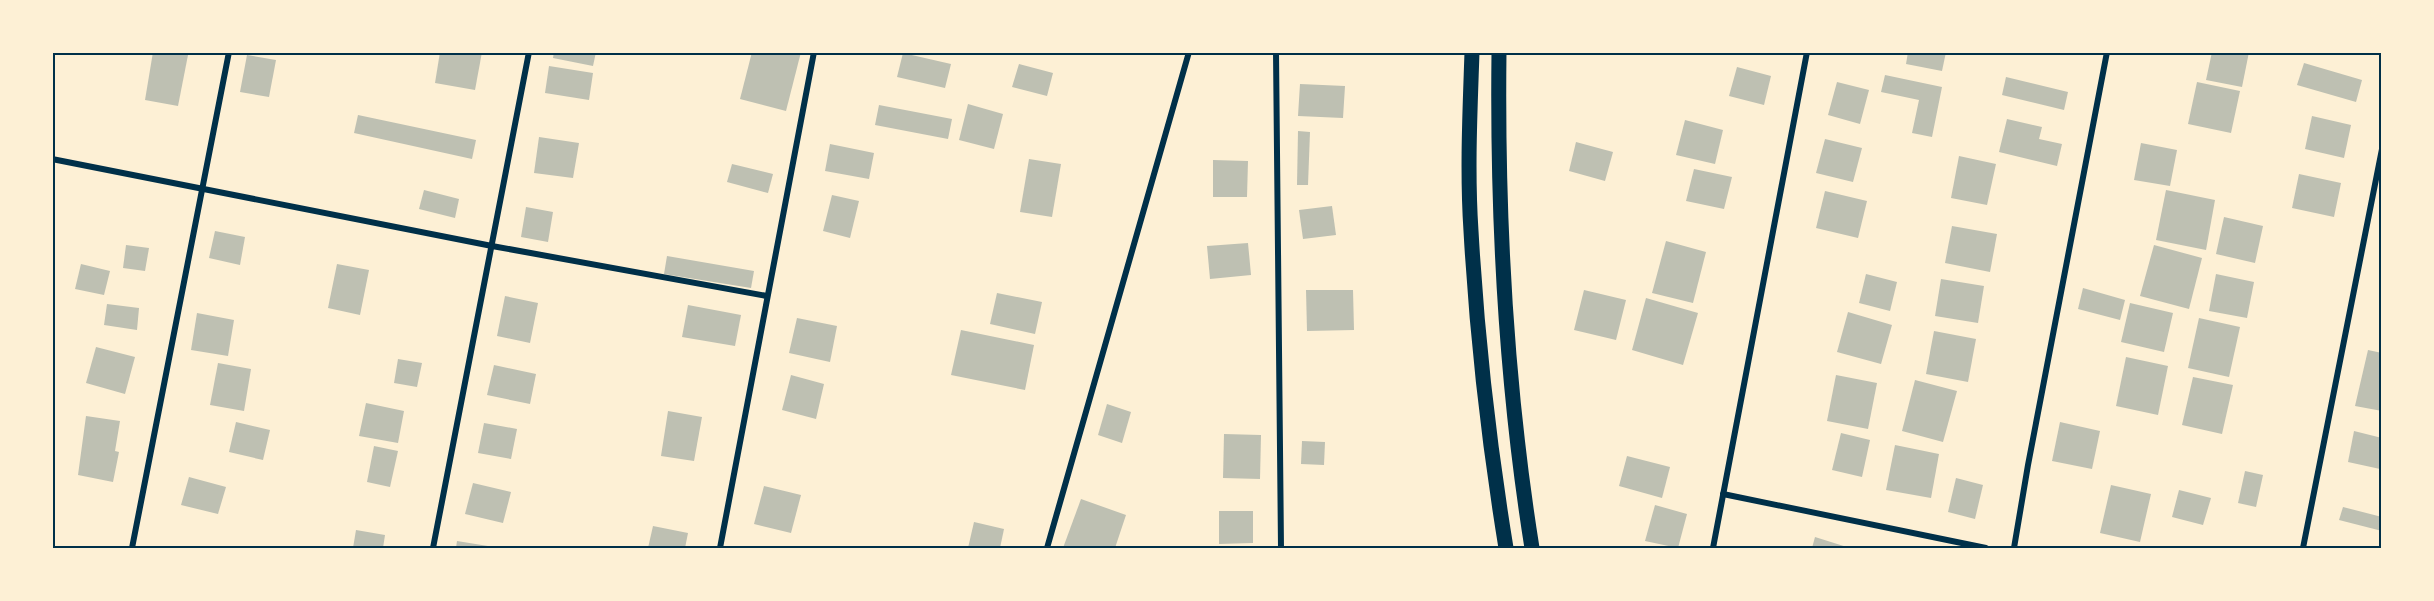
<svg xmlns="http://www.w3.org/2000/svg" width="2434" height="601" font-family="'Roboto Condensed',sans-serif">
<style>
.building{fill:#bec0b2}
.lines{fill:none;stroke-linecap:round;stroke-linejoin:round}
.minor{stroke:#003049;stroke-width:6}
.primary{stroke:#003049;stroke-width:15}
.neatline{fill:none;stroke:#003049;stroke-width:2}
</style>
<rect width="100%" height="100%" fill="#fdf0d5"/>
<g class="building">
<polygon points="153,52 188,55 178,106 145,100"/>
<polygon points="440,52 482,52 475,90 435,83"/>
<polygon points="554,52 596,52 593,66 553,58"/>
<polygon points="752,52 801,52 786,111 740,99"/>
<polygon points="1908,52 1946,52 1942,71 1906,64"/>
<polygon points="2212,52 2249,52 2242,87 2206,80"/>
<polygon points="903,53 951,64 945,88 897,77"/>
<polygon points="247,55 276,60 269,97 240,92"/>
<polygon points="2304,63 2362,80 2356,102 2297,85"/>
<polygon points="1019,64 1053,73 1047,96 1012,87"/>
<polygon points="549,66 593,73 589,100 545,93"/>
<polygon points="1737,67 1771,76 1764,105 1729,96"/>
<polygon points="1885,75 1942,87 1932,137 1912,133 1919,100 1881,92"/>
<polygon points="2006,77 2068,92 2064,110 2002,95"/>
<polygon points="1837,82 1869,90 1860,124 1828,115"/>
<polygon points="2197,82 2240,91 2231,133 2188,124"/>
<polygon points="1300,84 1345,86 1343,118 1298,116"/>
<polygon points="968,104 1003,114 994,149 959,140"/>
<polygon points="879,105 952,119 948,139 875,125"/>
<polygon points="358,115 476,140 472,159 354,133"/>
<polygon points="2312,116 2351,125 2344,158 2305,149"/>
<polygon points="2007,119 2042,127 2039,139 2062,144 2057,166 1999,152"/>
<polygon points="1685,120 1723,130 1715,164 1676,155"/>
<polygon points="1298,131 1310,132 1308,185 1297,185"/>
<polygon points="539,137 579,143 573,178 534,173"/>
<polygon points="1825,139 1862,148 1853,182 1816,173"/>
<polygon points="1576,142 1613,152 1605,181 1569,171"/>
<polygon points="2141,143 2177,150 2170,186 2134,180"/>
<polygon points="830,144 874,153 869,179 825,171"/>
<polygon points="1959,156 1996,164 1987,205 1951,198"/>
<polygon points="1029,159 1061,164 1052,217 1020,212"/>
<polygon points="1213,160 1248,161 1247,197 1213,197"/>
<polygon points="732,164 773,174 768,193 727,182"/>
<polygon points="1694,169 1732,177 1724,209 1686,201"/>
<polygon points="2299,174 2341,183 2334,217 2292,208"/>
<polygon points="424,190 459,199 455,218 419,209"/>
<polygon points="2166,190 2215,200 2206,250 2156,240"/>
<polygon points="1825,191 1867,201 1858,238 1816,228"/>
<polygon points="832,195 859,201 850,238 823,231"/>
<polygon points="1332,206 1336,235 1303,239 1299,210"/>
<polygon points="526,207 553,212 548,242 521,237"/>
<polygon points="2224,217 2263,226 2255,263 2216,254"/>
<polygon points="1952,226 1997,234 1990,272 1945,263"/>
<polygon points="215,231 245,237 240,265 209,258"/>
<polygon points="1666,241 1706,252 1693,303 1652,293"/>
<polygon points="1248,243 1251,275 1210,279 1207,246"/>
<polygon points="126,245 149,248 145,271 123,268"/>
<polygon points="2154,245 2202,258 2189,309 2140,296"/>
<polygon points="667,256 754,271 751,288 664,274"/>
<polygon points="81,264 110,271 104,295 75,289"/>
<polygon points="337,264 369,270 360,315 328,308"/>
<polygon points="1866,274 1897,282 1890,311 1859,303"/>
<polygon points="2216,274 2254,282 2247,318 2209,311"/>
<polygon points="1941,279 1984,286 1978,323 1935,316"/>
<polygon points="2083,288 2125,300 2120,320 2078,309"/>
<polygon points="1306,290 1353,290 1354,330 1307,331"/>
<polygon points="1584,290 1626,300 1616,340 1574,330"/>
<polygon points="997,293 1042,302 1035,334 990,324"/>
<polygon points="505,296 538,303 530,343 497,336"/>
<polygon points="1646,298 1698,313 1683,365 1632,350"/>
<polygon points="2130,303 2173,313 2164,352 2121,342"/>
<polygon points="107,304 139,308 137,330 104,325"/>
<polygon points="688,305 741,315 735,346 682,337"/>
<polygon points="1848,312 1892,325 1881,364 1837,352"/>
<polygon points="197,313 234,320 228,356 191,350"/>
<polygon points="797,318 837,326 830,362 789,353"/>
<polygon points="2199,318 2240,327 2229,377 2188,368"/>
<polygon points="961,330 1034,345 1025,390 951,375"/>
<polygon points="1934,331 1976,339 1968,382 1926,374"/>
<polygon points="96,347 135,357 125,394 86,383"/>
<polygon points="2368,350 2382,353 2382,411 2355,406"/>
<polygon points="2126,357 2168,366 2158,415 2116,406"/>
<polygon points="398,359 422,363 417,387 394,383"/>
<polygon points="218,363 251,369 244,411 210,405"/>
<polygon points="494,365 536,374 530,404 487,395"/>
<polygon points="791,375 824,384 816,419 782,410"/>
<polygon points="1836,375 1877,383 1868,429 1827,421"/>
<polygon points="2193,377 2233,385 2222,434 2182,425"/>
<polygon points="1915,380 1957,391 1943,442 1902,431"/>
<polygon points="366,403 404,411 398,443 359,436"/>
<polygon points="1107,404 1131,412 1122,443 1098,435"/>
<polygon points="668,411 702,417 694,461 661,456"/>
<polygon points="86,416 120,421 115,451 119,452 113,482 78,475"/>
<polygon points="236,422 270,430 263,460 229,452"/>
<polygon points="2060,422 2100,431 2092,469 2052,461"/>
<polygon points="484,423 517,429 511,459 478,453"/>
<polygon points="2354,431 2382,438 2380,469 2348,462"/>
<polygon points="1841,433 1870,440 1862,477 1832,470"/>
<polygon points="1224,434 1261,435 1260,479 1223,478"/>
<polygon points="1302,441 1325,442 1324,465 1301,464"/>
<polygon points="1895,445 1939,454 1931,498 1886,490"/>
<polygon points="374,446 398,451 390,487 367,482"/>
<polygon points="1627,456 1670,467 1662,498 1619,486"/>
<polygon points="2245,471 2263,475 2256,507 2238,503"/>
<polygon points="189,477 226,487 218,514 181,505"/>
<polygon points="1956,478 1983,485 1975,519 1948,512"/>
<polygon points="473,483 511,492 503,523 465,514"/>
<polygon points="2111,485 2151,494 2140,542 2100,533"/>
<polygon points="764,486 801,495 791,533 754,524"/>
<polygon points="2179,490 2211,498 2203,525 2172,517"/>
<polygon points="1081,499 1126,515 1115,548 1063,548"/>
<polygon points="1655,505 1687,514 1678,548 1645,541"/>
<polygon points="2343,507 2382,517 2382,531 2339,520"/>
<polygon points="1219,511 1253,511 1253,543 1219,544"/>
<polygon points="974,522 1004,529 1000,548 968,548"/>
<polygon points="653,526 688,533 685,548 648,548"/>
<polygon points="356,530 385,535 383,548 353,548"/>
<polygon points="1815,537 1850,548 1812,548"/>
<polygon points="457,541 494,547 493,548 456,548"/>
</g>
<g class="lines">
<g class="minor">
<polyline points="1276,52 1281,548"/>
<polyline points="52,159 492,246 767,296"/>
<polyline points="1723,494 1986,548"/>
<polyline points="132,548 229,52"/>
<polyline points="433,548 529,52"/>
<polyline points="720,548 814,52"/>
<polyline points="1047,548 1189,52"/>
<polyline points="1713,548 1807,52"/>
<polyline points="2014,548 2028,465 2107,52"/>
<polyline points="2303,548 2382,149"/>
</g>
<g class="primary">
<path d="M1472,52C1470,112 1467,171 1471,231C1477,337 1489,444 1506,548"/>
<path d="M1499,52C1497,218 1506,385 1532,548"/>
</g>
</g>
<rect width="2434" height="601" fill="none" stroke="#fdf0d5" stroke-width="108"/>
<rect x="54" y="54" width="2326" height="493" class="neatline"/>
</svg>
